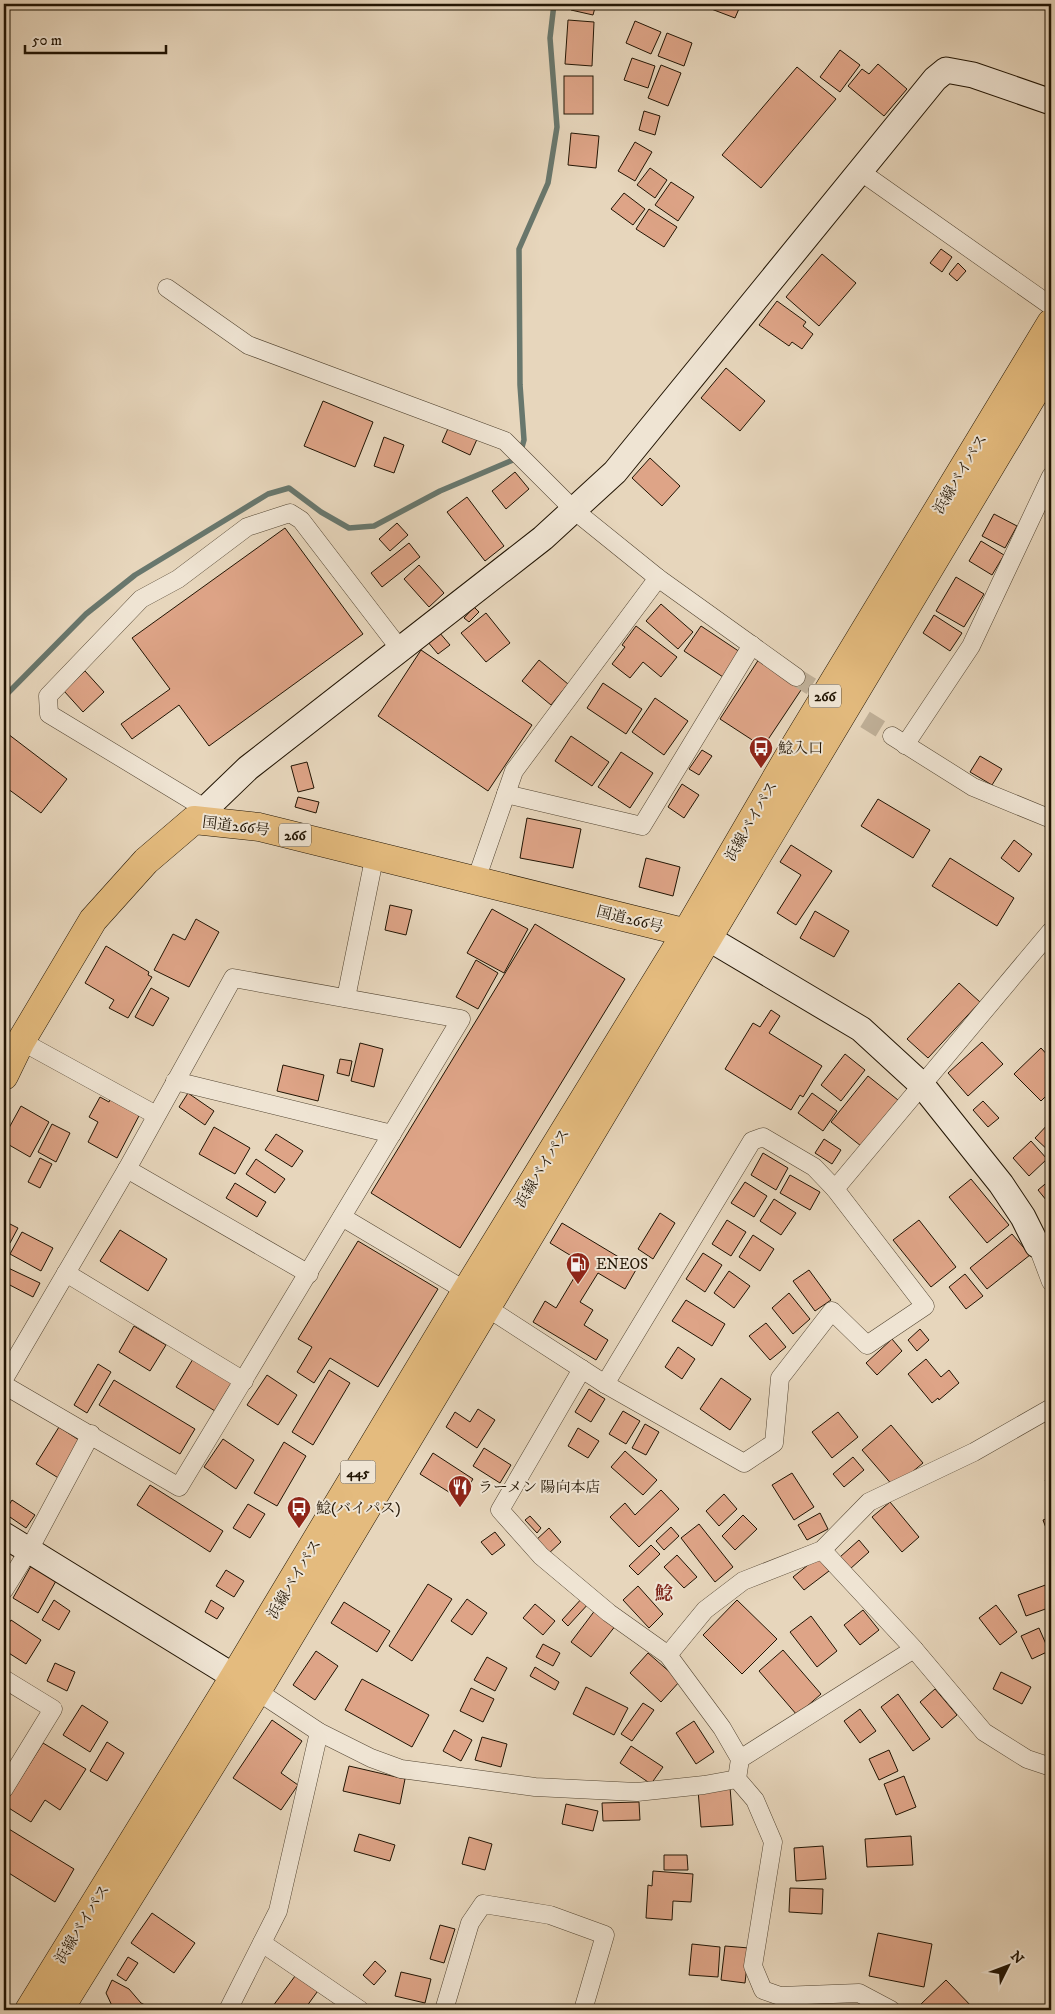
<svg xmlns="http://www.w3.org/2000/svg" width="1055" height="2014" font-family="'IM FELL DW Pica','Noto Serif JP',serif">
<style>
.lines{fill:none;stroke-linecap:round;stroke-linejoin:round}
.stream{stroke:#68776d;stroke-width:5.5}
.building{fill:#dea487;stroke:#211403}
.street-tunnel{stroke:#bfaf97;stroke-width:18;stroke-dasharray:18 9;stroke-linecap:butt}
.street-casing{stroke:#524431;stroke-width:19}
.secondary-casing{stroke:#211403;stroke-width:27}
.highway-casing{stroke:#211403;stroke-width:29}
.street{stroke:#efe4d3;stroke-width:18}
.secondary{stroke:#efe4d3;stroke-width:25}
.highway{stroke:#e4bb7e;stroke-width:28}
.labels{text-anchor:middle;stroke-width:4;stroke-linejoin:round;paint-order:stroke}
.shield{fill:#efe4d3;stroke:#5f5241;stroke-width:1}
.shield-label{font-size:14px;font-weight:bold;fill:#211403}
.street-label{font-size:15px;fill:#211403;stroke:#efe4d3}
.poi-label{font-size:15px;fill:#211403;stroke:#efe4d3;text-anchor:start}
.quarter-label{font-size:18px;font-weight:bold;fill:#7a1f14;stroke:#efe4d3}
</style>
<rect width="100%" height="100%" fill="#e7d6bc"/>
<filter id="stains"><feTurbulence type="fractalNoise" baseFrequency=".004" numOctaves="4"/><feColorMatrix values="0 0 0 0 .2 0 0 0 0 .09 0 0 0 0 .02 0 0 0 .5 -.17"/></filter>
<radialGradient id="worn" r=".72"><stop offset=".6" stop-color="#630" stop-opacity="0"/><stop offset="1" stop-color="#630" stop-opacity=".3"/></radialGradient>
<g class="lines">
<polyline class="stream" points="4,697 86,614 135,575 268,494 289,488 321,512 349,528 374,526 440,491 513,460 520,454 524,440 520,385 519,249 548,183 557,127 550,38 554,4"/>
</g>
<g class="building">
<polygon points="572,4 596,4 593,15 571,10"/>
<polygon points="708,4 741,4 735,18 706,7"/>
<polygon points="568,20 594,22 592,66 565,64"/>
<polygon points="635,21 661,32 651,54 626,43"/>
<polygon points="667,33 692,43 684,66 658,56"/>
<polygon points="840,50 860,65 840,92 820,77"/>
<polygon points="632,58 655,66 648,88 624,80"/>
<polygon points="878,64 907,89 884,116 848,86 862,69 869,74"/>
<polygon points="661,65 681,73 668,106 648,98"/>
<polygon points="797,67 836,99 761,188 722,155"/>
<rect x="564" y="76" width="29" height="38"/>
<polygon points="644,111 660,116 655,135 639,130"/>
<polygon points="571,133 599,136 596,168 568,165"/>
<polygon points="635,142 652,152 635,181 618,171"/>
<polygon points="650,168 667,180 655,198 637,185"/>
<polygon points="671,182 694,197 678,221 655,205"/>
<polygon points="624,193 645,209 633,225 611,209"/>
<polygon points="649,209 677,227 664,247 636,229"/>
<polygon points="941,249 952,257 942,272 930,263"/>
<polygon points="822,254 856,283 819,326 786,297"/>
<polygon points="958,263 966,271 957,281 949,274"/>
<polygon points="777,301 806,322 803,326 813,334 802,349 792,342 789,346 759,325"/>
<polygon points="726,368 765,401 740,431 701,398"/>
<polygon points="323,401 373,422 355,467 304,446"/>
<polygon points="450,424 478,437 470,455 442,442"/>
<polygon points="384,437 404,445 394,473 374,466"/>
<polygon points="650,458 680,486 662,506 632,478"/>
<polygon points="515,472 529,489 506,509 492,491"/>
<polygon points="467,497 504,546 485,561 447,512"/>
<polygon points="994,514 1017,526 1005,548 982,536"/>
<polygon points="397,523 408,535 390,551 379,539"/>
<polygon points="285,528 363,634 209,746 179,705 132,739 121,724 170,689 132,638"/>
<polygon points="981,541 1004,555 992,575 969,561"/>
<polygon points="409,543 420,557 382,587 371,573"/>
<polygon points="419,565 444,593 429,607 404,579"/>
<polygon points="956,577 984,594 964,627 936,611"/>
<polygon points="661,604 693,632 678,649 646,621"/>
<polygon points="474,607 479,612 469,622 464,618"/>
<polygon points="486,613 510,643 486,662 461,633"/>
<polygon points="934,615 962,633 950,651 923,633"/>
<polygon points="636,626 677,657 661,677 643,662 630,678 612,664 625,647 622,645"/>
<polygon points="701,626 740,652 723,677 684,651"/>
<polygon points="439,632 450,645 438,654 427,641"/>
<polygon points="421,650 532,725 488,791 378,716"/>
<polygon points="759,659 803,687 763,747 720,719"/>
<polygon points="539,660 568,684 551,705 522,681"/>
<polygon points="85,671 104,692 83,712 64,691"/>
<polygon points="603,683 642,709 626,734 587,708"/>
<polygon points="655,698 688,721 664,755 632,732"/>
<polygon points="8,734 67,779 41,813 4,786 4,739"/>
<polygon points="571,736 609,762 592,786 555,761"/>
<polygon points="702,750 712,756 699,775 689,769"/>
<polygon points="621,752 653,773 630,808 598,787"/>
<polygon points="980,756 1002,769 992,785 970,772"/>
<polygon points="307,762 314,788 298,792 291,766"/>
<polygon points="682,784 699,795 684,818 668,807"/>
<polygon points="298,797 319,802 316,813 295,807"/>
<polygon points="878,799 930,830 913,858 861,826"/>
<polygon points="527,818 581,829 573,868 520,858"/>
<polygon points="1014,840 1032,854 1019,872 1001,858"/>
<polygon points="791,845 832,871 796,925 777,913 801,875 780,862"/>
<polygon points="646,858 680,867 673,896 639,887"/>
<polygon points="950,858 1014,898 997,926 932,886"/>
<polygon points="390,905 412,910 406,935 385,930"/>
<polygon points="492,909 528,929 504,973 467,953"/>
<polygon points="815,911 849,931 834,957 800,938"/>
<polygon points="196,919 219,932 189,987 154,970 173,934 185,940"/>
<polygon points="535,924 625,979 460,1248 371,1193"/>
<polygon points="106,946 149,972 148,975 152,977 128,1018 109,1008 114,1000 85,983"/>
<polygon points="476,960 498,973 478,1009 456,997"/>
<polygon points="959,983 980,1002 928,1058 907,1039"/>
<polygon points="151,988 169,998 153,1026 135,1017"/>
<polygon points="771,1010 780,1016 769,1033 822,1066 803,1097 800,1095 791,1110 725,1069 753,1023 760,1027"/>
<polygon points="982,1042 1003,1064 968,1096 948,1073"/>
<polygon points="360,1043 383,1049 374,1087 351,1081"/>
<polygon points="1041,1048 1051,1059 1051,1091 1041,1101 1014,1074"/>
<polygon points="845,1054 865,1070 841,1101 821,1085"/>
<polygon points="340,1059 352,1061 349,1076 337,1073"/>
<polygon points="283,1065 324,1075 318,1101 277,1091"/>
<polygon points="868,1076 898,1100 861,1146 831,1122"/>
<polygon points="188,1093 214,1111 205,1125 179,1107"/>
<polygon points="812,1093 837,1111 823,1131 798,1113"/>
<polygon points="100,1097 109,1102 111,1097 141,1112 117,1158 88,1142 98,1122 89,1117"/>
<polygon points="983,1101 999,1118 988,1127 973,1110"/>
<polygon points="21,1106 49,1122 30,1157 4,1142 4,1137"/>
<polygon points="1051,1121 1051,1153 1035,1138"/>
<polygon points="52,1124 70,1133 56,1162 38,1152"/>
<polygon points="214,1127 250,1148 235,1174 199,1154"/>
<polygon points="276,1134 303,1151 292,1167 265,1150"/>
<polygon points="824,1139 841,1150 832,1164 815,1153"/>
<polygon points="1031,1141 1047,1159 1029,1176 1013,1158"/>
<polygon points="763,1153 788,1168 776,1190 751,1175"/>
<polygon points="40,1158 52,1164 40,1188 28,1182"/>
<polygon points="256,1159 285,1179 275,1193 246,1174"/>
<polygon points="790,1175 820,1192 810,1210 780,1193"/>
<polygon points="971,1179 1009,1225 987,1243 949,1197"/>
<polygon points="1051,1179 1051,1206 1038,1190"/>
<polygon points="745,1182 767,1196 754,1217 731,1203"/>
<polygon points="235,1183 266,1202 257,1217 226,1198"/>
<polygon points="774,1199 796,1213 781,1235 760,1221"/>
<polygon points="660,1213 675,1223 653,1259 638,1249"/>
<polygon points="727,1220 746,1232 731,1256 712,1244"/>
<polygon points="919,1220 956,1267 931,1287 893,1240"/>
<polygon points="4,1221 18,1228 10,1243 4,1240"/>
<polygon points="562,1223 637,1268 625,1289 598,1273 580,1302 593,1310 584,1325 608,1340 596,1360 533,1322 545,1301 556,1308 583,1263 550,1243"/>
<polygon points="120,1230 167,1259 148,1291 100,1261"/>
<polygon points="22,1232 53,1248 41,1271 10,1254"/>
<polygon points="1012,1234 1030,1255 987,1289 970,1268"/>
<polygon points="753,1235 774,1249 760,1271 739,1257"/>
<polygon points="358,1241 438,1289 378,1387 330,1358 314,1383 297,1372 312,1347 298,1339"/>
<polygon points="703,1253 722,1265 705,1292 686,1279"/>
<polygon points="4,1266 40,1283 33,1297 4,1282"/>
<polygon points="809,1270 831,1300 815,1311 793,1281"/>
<polygon points="729,1271 750,1286 734,1308 714,1293"/>
<polygon points="965,1274 983,1296 966,1309 949,1287"/>
<polygon points="789,1293 810,1319 793,1334 772,1308"/>
<polygon points="686,1300 725,1324 712,1346 672,1321"/>
<polygon points="766,1323 786,1347 770,1360 749,1336"/>
<polygon points="134,1326 166,1345 150,1371 119,1352"/>
<polygon points="920,1329 929,1340 917,1351 908,1340"/>
<polygon points="892,1339 902,1351 877,1375 866,1363"/>
<polygon points="678,1347 695,1359 682,1379 665,1367"/>
<polygon points="193,1359 232,1382 215,1411 176,1387"/>
<polygon points="926,1359 941,1377 949,1370 959,1383 939,1400 938,1398 932,1403 908,1374"/>
<polygon points="98,1364 111,1372 87,1413 74,1405"/>
<polygon points="329,1370 350,1383 313,1445 292,1432"/>
<polygon points="267,1375 297,1395 278,1425 247,1405"/>
<polygon points="721,1378 751,1399 730,1430 700,1409"/>
<polygon points="114,1380 195,1429 180,1454 99,1405"/>
<polygon points="589,1389 605,1399 591,1422 575,1412"/>
<polygon points="478,1409 495,1420 477,1448 446,1427 455,1412 470,1422"/>
<polygon points="623,1411 640,1421 626,1444 609,1434"/>
<polygon points="838,1412 858,1437 832,1458 812,1432"/>
<polygon points="645,1424 659,1432 646,1455 632,1448"/>
<polygon points="891,1425 923,1463 894,1487 862,1450"/>
<polygon points="59,1427 82,1442 60,1479 36,1464"/>
<polygon points="578,1428 599,1441 588,1458 568,1446"/>
<polygon points="223,1439 254,1460 236,1489 204,1467"/>
<polygon points="284,1442 306,1456 277,1506 254,1493"/>
<polygon points="484,1448 511,1465 500,1483 473,1466"/>
<polygon points="625,1451 657,1480 643,1495 611,1467"/>
<polygon points="433,1453 473,1479 460,1499 420,1474"/>
<polygon points="853,1457 864,1470 844,1487 833,1474"/>
<polygon points="792,1473 814,1507 794,1520 772,1485"/>
<polygon points="1051,1476 1051,1486 1050,1487 1045,1480"/>
<polygon points="150,1485 223,1531 210,1552 137,1505"/>
<polygon points="661,1490 679,1509 639,1547 610,1517 625,1503 635,1515"/>
<polygon points="724,1494 737,1509 719,1526 706,1511"/>
<polygon points="12,1500 35,1515 26,1528 4,1513"/>
<polygon points="890,1502 919,1537 902,1552 872,1517"/>
<polygon points="248,1504 265,1514 250,1538 233,1528"/>
<polygon points="820,1513 828,1529 807,1540 798,1525"/>
<polygon points="743,1515 757,1529 735,1550 722,1536"/>
<polygon points="530,1516 541,1528 537,1533 525,1520"/>
<polygon points="1051,1517 1051,1541 1043,1520"/>
<polygon points="699,1524 733,1567 715,1582 681,1538"/>
<polygon points="671,1527 679,1536 664,1550 656,1541"/>
<polygon points="549,1528 561,1542 547,1555 535,1541"/>
<polygon points="495,1532 505,1545 492,1555 481,1542"/>
<polygon points="859,1540 869,1552 850,1569 840,1557"/>
<polygon points="651,1545 660,1554 638,1575 629,1566"/>
<polygon points="677,1555 697,1577 684,1588 664,1567"/>
<polygon points="818,1557 829,1571 804,1590 793,1577"/>
<polygon points="31,1566 56,1581 38,1613 13,1598"/>
<polygon points="226,1570 244,1581 234,1597 216,1586"/>
<polygon points="1051,1583 1051,1607 1026,1616 1018,1595"/>
<polygon points="428,1584 452,1599 412,1661 389,1646"/>
<polygon points="638,1586 663,1614 649,1628 623,1600"/>
<polygon points="584,1596 590,1602 568,1626 562,1620"/>
<polygon points="467,1599 487,1613 472,1635 451,1621"/>
<polygon points="54,1600 70,1611 59,1630 42,1620"/>
<polygon points="211,1600 224,1608 217,1619 205,1612"/>
<polygon points="737,1600 777,1639 742,1674 703,1635"/>
<polygon points="344,1602 390,1631 377,1652 331,1623"/>
<polygon points="535,1604 555,1621 543,1635 523,1618"/>
<polygon points="996,1605 1017,1632 1000,1645 979,1618"/>
<polygon points="596,1609 616,1625 591,1657 571,1642"/>
<polygon points="863,1610 879,1630 860,1645 844,1625"/>
<polygon points="811,1616 837,1651 817,1667 790,1632"/>
<polygon points="11,1620 41,1640 26,1664 4,1650 4,1632"/>
<polygon points="1039,1628 1049,1651 1032,1659 1021,1636"/>
<polygon points="543,1644 560,1653 553,1666 536,1657"/>
<polygon points="783,1650 821,1694 797,1715 759,1671"/>
<polygon points="316,1651 338,1666 315,1700 293,1685"/>
<polygon points="648,1653 680,1681 661,1702 630,1673"/>
<polygon points="487,1657 507,1668 495,1691 474,1680"/>
<polygon points="55,1663 75,1672 67,1691 47,1681"/>
<polygon points="535,1667 559,1682 555,1690 530,1676"/>
<polygon points="1001,1672 1031,1687 1022,1704 993,1689"/>
<polygon points="362,1679 429,1715 412,1747 345,1710"/>
<polygon points="586,1687 628,1708 614,1735 573,1714"/>
<polygon points="471,1688 494,1699 483,1722 460,1711"/>
<polygon points="935,1689 957,1715 942,1728 920,1702"/>
<polygon points="898,1694 930,1739 913,1751 881,1707"/>
<polygon points="643,1703 654,1710 632,1741 621,1734"/>
<polygon points="82,1705 108,1722 90,1752 63,1735"/>
<polygon points="860,1709 876,1731 860,1743 844,1721"/>
<polygon points="272,1720 302,1741 281,1773 298,1785 281,1810 233,1778"/>
<polygon points="694,1721 714,1752 696,1764 676,1733"/>
<polygon points="454,1730 472,1740 461,1761 443,1751"/>
<polygon points="482,1737 507,1744 501,1767 475,1760"/>
<polygon points="107,1742 124,1753 107,1781 90,1771"/>
<polygon points="43,1743 86,1769 60,1810 45,1800 31,1822 4,1805"/>
<polygon points="631,1746 663,1767 651,1784 620,1763"/>
<polygon points="889,1750 898,1771 879,1780 869,1759"/>
<polygon points="349,1766 405,1779 400,1804 343,1791"/>
<polygon points="904,1776 916,1807 896,1815 884,1784"/>
<polygon points="730,1787 733,1825 701,1827 698,1790"/>
<polygon points="639,1802 640,1820 603,1821 602,1803"/>
<polygon points="566,1804 598,1811 593,1831 562,1824"/>
<polygon points="4,1826 74,1869 55,1902 4,1870"/>
<polygon points="359,1834 395,1845 390,1861 354,1851"/>
<polygon points="911,1836 913,1865 867,1867 865,1839"/>
<polygon points="469,1837 492,1844 485,1870 462,1864"/>
<polygon points="823,1846 826,1879 796,1881 794,1848"/>
<polygon points="664,1855 687,1855 688,1870 664,1870"/>
<polygon points="653,1871 693,1874 691,1902 673,1901 672,1920 646,1918 648,1885 652,1886"/>
<polygon points="790,1888 823,1889 822,1914 789,1912"/>
<polygon points="152,1913 195,1943 174,1973 131,1943"/>
<polygon points="440,1925 455,1929 444,1963 430,1959"/>
<polygon points="878,1933 932,1944 924,1987 869,1976"/>
<polygon points="692,1944 720,1947 718,1977 689,1975"/>
<polygon points="725,1946 749,1948 745,1983 721,1980"/>
<polygon points="128,1957 138,1963 126,1981 117,1975"/>
<polygon points="375,1961 386,1971 374,1985 363,1975"/>
<polygon points="298,1972 320,1988 304,2010 270,2010"/>
<polygon points="401,1972 431,1979 425,2003 395,1996"/>
<polygon points="112,1980 129,1989 141,2003 155,2010 114,2010 106,1993"/>
<polygon points="946,1980 975,2010 927,2010 921,2004"/>
</g>
<g class="lines">
<polyline class="street-tunnel" points="796,677 892,736"/>
<g class="street-casing">
<g id="street">
<polyline points="861,172 1051,306"/>
<polyline points="167,288 248,345 505,441 575,511 658,578 796,677"/>
<polyline points="892,736 973,787 1051,819"/>
<polyline points="905,745 971,646 1051,476"/>
<polyline points="506,794 642,826 752,645"/>
<polyline points="206,809 49,714 48,696 141,599 178,579 247,527 290,513 301,520 400,649"/>
<polyline points="476,880 514,771 658,578"/>
<polyline points="346,998 375,854"/>
<polyline points="21,1041 156,1115"/>
<polyline points="175,1081 392,1134"/>
<polyline points="127,1169 309,1274"/>
<polyline points="342,1217 466,1291"/>
<polyline points="1037,1245 1051,1282"/>
<polyline points="66,1273 244,1381"/>
<polyline points="486,1307 605,1384 744,1463 774,1443 780,1378 832,1311 867,1345 925,1306 835,1189 1051,931"/>
<polyline points="582,1369 500,1510 541,1556 609,1613 668,1655 722,1728 740,1759 737,1779 755,1800 773,1842 753,1966 763,1990 780,1996 859,1993 891,2010"/>
<polyline points="4,1379 127,1169 233,978 461,1019 179,1487 4,1385"/>
<polyline points="605,1384 752,1141 763,1137 814,1167 835,1189"/>
<polyline points="822,1550 914,1649 984,1732 1027,1759 1051,1767"/>
<polyline points="4,1590 29,1550 91,1434"/>
<polyline points="668,1655 705,1610 743,1581 822,1550 869,1502 974,1452 1051,1408"/>
<polyline points="4,1679 53,1709 4,1789"/>
<polyline points="257,1691 319,1732 371,1758 401,1769 535,1787 637,1792 704,1785 737,1779"/>
<polyline points="740,1759 914,1649"/>
<polyline points="262,1943 360,2010"/>
<polyline points="228,2010 278,1911 319,1732"/>
<polyline points="444,2010 470,1923 483,1904 550,1915 605,1935 583,2010"/>
</g>
</g>
<g class="secondary-casing">
<g id="secondary">
<polyline points="194,820 248,768 543,538 615,472 935,79 946,70 973,75 1051,102"/>
<polyline points="708,938 861,1029 922,1085 1001,1184 1023,1217 1037,1245"/>
<polyline points="4,1535 251,1687"/>
</g>
</g>
<g class="highway-casing">
<g id="highway">
<polyline points="4,1076 21,1041 93,920 146,861 194,820 259,827 704,937"/>
<polyline points="29,2010 234,1677 466,1291 686,933 796,744 1051,323"/>
<polyline points="59,2010 257,1691 1051,365"/>
</g>
</g>
<use href="#street" class="street"/>
<use href="#secondary" class="secondary"/>
<use href="#highway" class="highway"/>
</g>
<defs>
<g id="bus-pin" transform="scale(1.25)"><path d="M0 17L-7.5 6A9.5 9.5 0 1 1 7.5 6Z" fill="#8f2418" stroke="#efe4d3"/><path d="M-5-6H5V4H4V6H2V4H-2V6H-4V4H-5ZM-3.5-4V0h7V-4ZM-3.5 1.2v1.5H-2V1.2ZM2 1.2v1.5H3.5V1.2Z" fill="#fff"/></g>
<g id="fuel-pin" transform="scale(1.25)"><path d="M0 17L-7.5 6A9.5 9.5 0 1 1 7.5 6Z" fill="#8f2418" stroke="#efe4d3"/><path d="M-5.5-6h7V0h2V4h1.3V-2.5L3-4.5l.8-.8L6-3V5H2.5V1h-1V6h-7ZM-4.2-4.7v3.2H.2V-4.7Z" fill="#fff"/></g>
<g id="restaurant-pin" transform="scale(1.25)"><path d="M0 17L-7.5 6A9.5 9.5 0 1 1 7.5 6Z" fill="#8f2418" stroke="#efe4d3"/><path d="M-5-6h1v4h1v-4h1v4h1v-4h1v5L-1.5 .5V6h-2V.5L-5-1ZM5-6V6H3V1.5H1.5Q1.5-4 5-6Z" fill="#fff"/></g>
</defs>
<g fill-rule="evenodd">
<use href="#bus-pin" x="761" y="748"/>
<use href="#fuel-pin" x="578" y="1264"/>
<use href="#restaurant-pin" x="460" y="1487"/>
<use href="#bus-pin" x="299" y="1508"/>
</g>
<g class="labels">
<g class="shield">
<rect x="809" y="684.5" width="32" height="23" rx="4"/>
<rect x="279" y="823.5" width="32" height="23" rx="4"/>
<rect x="340.5" y="1460.5" width="35" height="23" rx="4"/>
</g>
<g class="shield-label">
<text x="825" y="701">266</text>
<text x="295" y="840">266</text>
<text x="358" y="1477">445</text>
</g>
<g class="street-label">
<text transform="translate(960 474) rotate(-59)" y="5">浜線バイパス</text>
<text transform="translate(751 821) rotate(-60)" y="5">浜線バイパス</text>
<text transform="translate(236 826) rotate(7)" y="5">国道266号</text>
<text transform="translate(630 919) rotate(14)" y="5">国道266号</text>
<text transform="translate(542 1168) rotate(-58)" y="5">浜線バイパス</text>
<text transform="translate(294 1579) rotate(-59)" y="5">浜線バイパス</text>
<text transform="translate(82 1924) rotate(-58)" y="5">浜線バイパス</text>
</g>
<g class="poi-label">
<text x="778" y="753">鯰入口</text>
<text x="596" y="1269">ENEOS</text>
<text x="478" y="1492">ラーメン 陽向本店</text>
<text x="316" y="1513">鯰(バイパス)</text>
</g>
<g class="quarter-label">
<text x="664" y="1599">鯰</text>
</g>
</g>
<rect width="1055" height="2014" fill="none" stroke="#e7d6bc" stroke-width="20"/>
<rect x="5" y="5" width="1045" height="2004" fill="none" stroke="#211403" stroke-width="2.5"/>
<rect x="10" y="10" width="1035" height="1994" fill="none" stroke="#211403"/>
<g transform="translate(1008 1966) rotate(48)" stroke="#efe4d3" stroke-width="4" paint-order="stroke">
<path d="M0-4L9 19L0 12L-9 19Z" fill="#211403"/>
<text y="-8" font-size="14" font-weight="bold" text-anchor="middle" fill="#211403">N</text>
</g>
<path d="M25 45v8h141v-8" fill="none" stroke="#211403" stroke-width="2.5"/>
<text x="32" y="45" font-size="15" fill="#211403" stroke="#efe4d3" stroke-width="4" paint-order="stroke">50 m</text>
<rect width="100%" height="100%" filter="url(#stains)"/>
<rect width="100%" height="100%" fill="url(#worn)"/>
</svg>
